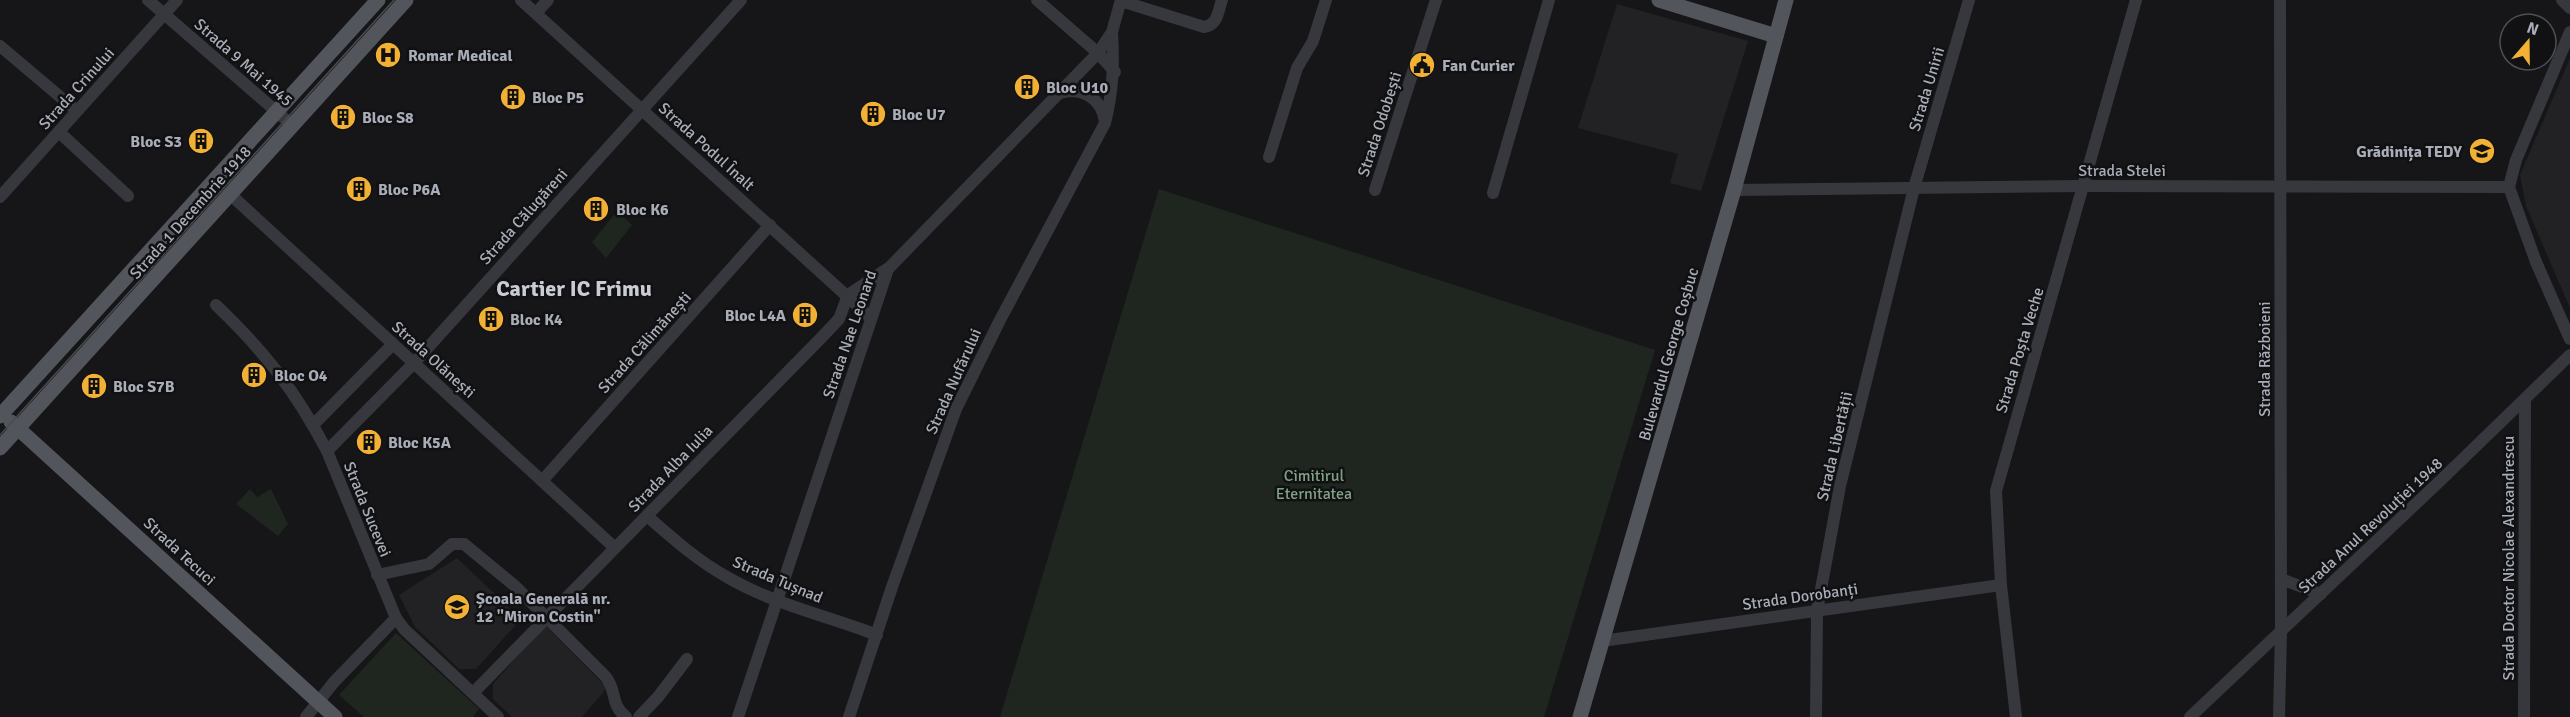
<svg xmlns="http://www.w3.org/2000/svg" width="2570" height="717" font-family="Signika,sans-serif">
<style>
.built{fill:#222225}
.green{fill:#1e261f}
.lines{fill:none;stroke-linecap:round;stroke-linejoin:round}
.minor{stroke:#37383d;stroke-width:12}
.major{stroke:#53555c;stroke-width:15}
.tram{stroke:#4a4c52;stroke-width:1.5}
.labels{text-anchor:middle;stroke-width:5;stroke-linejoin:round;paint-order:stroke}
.poi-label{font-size:16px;font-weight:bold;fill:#a8adb8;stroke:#111113;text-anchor:start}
.street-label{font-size:16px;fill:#a8adb8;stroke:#111113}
.park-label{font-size:16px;fill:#7fa381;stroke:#111113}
.district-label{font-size:22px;font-weight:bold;fill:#c9ccd4;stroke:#111113}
</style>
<rect width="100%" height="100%" fill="#161618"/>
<g class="built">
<polygon points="1617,4 1748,41 1701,191 1670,183 1678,154 1578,128"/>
<polygon points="2570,58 2570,308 2526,206 2520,175"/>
<polygon points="457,558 521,619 476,669 459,669 415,627 399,595"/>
<polygon points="545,625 607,688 582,717 512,717 493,699 493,684"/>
</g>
<g class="green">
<polygon points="1159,189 1655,350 1544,717 1000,717"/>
<polygon points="617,211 632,225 606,258 592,242"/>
<polygon points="250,489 257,497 271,489 288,524 278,536 236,504"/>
<polygon points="396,633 479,709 473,717 364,717 339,695"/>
</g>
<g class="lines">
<g class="minor">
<polyline points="148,0 292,125"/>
<polyline points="521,0 871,318"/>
<polyline points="1037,0 1098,53 1115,72"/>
<polyline points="2562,0 2570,8"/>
<path d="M1121,1L1204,27C1218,25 1218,11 1222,0"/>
<polyline points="536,13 548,0"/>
<polyline points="2570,32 2516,160 2509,187 2536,262 2570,339"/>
<polyline points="0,46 77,111"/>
<path d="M1060,93C1083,87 1101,98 1105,121"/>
<polyline points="59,132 128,196"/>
<polyline points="1269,157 1297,68 1313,41 1326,0"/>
<polyline points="1375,190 1436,0"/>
<polyline points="1734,190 2084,186 2509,187"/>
<polyline points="1493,193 1549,0"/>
<polyline points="231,195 615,548"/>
<polyline points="0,197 177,0"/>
<path d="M216,305C265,352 295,390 327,451L396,618L404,629L498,717"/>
<polyline points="313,425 393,344"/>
<polyline points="327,451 414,363 741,0"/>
<polyline points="542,481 770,225"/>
<path d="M647,516C672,538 698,561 727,577C773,604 828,616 877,635"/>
<path d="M377,575L429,564L452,544H464L515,586L605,676C618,691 609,703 626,717"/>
<polyline points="2281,579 2321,594"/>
<polyline points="1602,641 2001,585"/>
<polyline points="473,693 821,338 839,319 848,295 887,269"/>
<polyline points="306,717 334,682 396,618"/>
<polyline points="639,717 658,697 687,659"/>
<polyline points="738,717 888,269 1098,53 1112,32 1121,0"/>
<path d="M849,717L892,587L956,409L1000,320L1105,123C1113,92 1114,65 1112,33"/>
<polyline points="1816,717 1817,611 1840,486 1914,188 1969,0"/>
<polyline points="2016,717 2001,585 1996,491 2136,0"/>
<polyline points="2190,717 2441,480 2570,355"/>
<polyline points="2279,717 2281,632 2280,0"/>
<polyline points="2524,717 2525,399"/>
</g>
<g class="major">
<polyline points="1659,0 1776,36"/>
<polyline points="0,416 378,0"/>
<polyline points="11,422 335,717"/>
<polyline points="0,448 406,0"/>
<polyline points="1580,717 1734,190 1786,0"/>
</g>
<polyline class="tram" points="0,435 394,0"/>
</g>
<defs>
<g id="hospital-disc" transform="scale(1.35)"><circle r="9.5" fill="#f2b134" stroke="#111113"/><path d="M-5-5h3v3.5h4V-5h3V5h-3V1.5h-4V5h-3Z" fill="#111"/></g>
<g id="civic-disc" transform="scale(1.35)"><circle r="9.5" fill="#f2b134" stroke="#111113"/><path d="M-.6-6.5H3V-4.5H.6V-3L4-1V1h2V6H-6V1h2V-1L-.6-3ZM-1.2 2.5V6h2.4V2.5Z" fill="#111"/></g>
<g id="building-disc" transform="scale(1.35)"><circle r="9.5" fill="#f2b134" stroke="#111113"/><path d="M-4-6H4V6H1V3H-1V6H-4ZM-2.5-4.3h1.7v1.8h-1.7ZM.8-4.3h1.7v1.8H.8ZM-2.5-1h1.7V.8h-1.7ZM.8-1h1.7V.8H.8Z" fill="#111"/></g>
<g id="school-disc" transform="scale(1.35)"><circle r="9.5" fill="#f2b134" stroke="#111113"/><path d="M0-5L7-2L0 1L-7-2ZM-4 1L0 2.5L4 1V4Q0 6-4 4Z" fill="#111"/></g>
</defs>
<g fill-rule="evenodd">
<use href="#hospital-disc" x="388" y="55"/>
<use href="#civic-disc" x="1422" y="65"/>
<use href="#building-disc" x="1027" y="87"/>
<use href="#building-disc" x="513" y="97"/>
<use href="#building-disc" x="873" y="114"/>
<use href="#building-disc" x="343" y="117"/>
<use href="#building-disc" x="201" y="141"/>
<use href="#school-disc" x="2482" y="151"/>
<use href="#building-disc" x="359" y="189"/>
<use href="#building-disc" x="596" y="209"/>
<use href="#building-disc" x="805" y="315"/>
<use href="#building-disc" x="491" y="319"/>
<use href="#building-disc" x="254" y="375"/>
<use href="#building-disc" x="94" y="386"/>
<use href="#building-disc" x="369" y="442"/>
<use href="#school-disc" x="457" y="607"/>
</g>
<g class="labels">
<g class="poi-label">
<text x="408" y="61">Romar Medical</text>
<text x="1442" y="71">Fan Curier</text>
<text x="1046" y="93">Bloc U10</text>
<text x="532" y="103">Bloc P5</text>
<text x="892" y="120">Bloc U7</text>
<text x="362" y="123">Bloc S8</text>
<text x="182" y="147" text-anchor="end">Bloc S3</text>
<text x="2462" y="157" text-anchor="end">Grădinița TEDY</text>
<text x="378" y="195">Bloc P6A</text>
<text x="616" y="215">Bloc K6</text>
<text x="786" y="321" text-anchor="end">Bloc L4A</text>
<text x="510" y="325">Bloc K4</text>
<text x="274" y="381">Bloc O4</text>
<text x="113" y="392">Bloc S7B</text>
<text x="388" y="448">Bloc K5A</text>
<text x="476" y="604">Școala Generală nr.<tspan x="476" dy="18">12 "Miron Costin"</tspan></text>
</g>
<g class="street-label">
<text transform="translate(244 62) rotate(41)" y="6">Strada 9 Mai 1945</text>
<text transform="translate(76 88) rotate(-48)" y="6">Strada Crinului</text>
<text transform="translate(1926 89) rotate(-73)" y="6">Strada Unirii</text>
<text transform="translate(1379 124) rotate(-72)" y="6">Strada Odobești</text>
<text transform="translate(707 146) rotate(42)" y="6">Strada Podul Înalt</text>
<text x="2122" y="176">Strada Stelei</text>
<text transform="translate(190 212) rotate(-48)" y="6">Strada 1 Decembrie 1918</text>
<text transform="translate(523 216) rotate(-48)" y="6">Strada Călugăreni</text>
<text transform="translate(849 334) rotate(-71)" y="6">Strada Nae Leonard</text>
<text transform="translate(644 342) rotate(-48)" y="6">Strada Călimănești</text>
<text transform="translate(2019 350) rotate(-73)" y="6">Strada Poșta Veche</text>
<text transform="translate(1668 354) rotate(-74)" y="6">Bulevardul George Coșbuc</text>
<text transform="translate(434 359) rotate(42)" y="6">Strada Olănești</text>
<text transform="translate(2264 359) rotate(-90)" y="6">Strada Războieni</text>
<text transform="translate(953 381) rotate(-66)" y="6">Strada Nufărului</text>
<text transform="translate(1834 446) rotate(-77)" y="6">Strada Libertății</text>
<text transform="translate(670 468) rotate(-46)" y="6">Strada Alba Iulia</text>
<text transform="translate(368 509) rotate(68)" y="6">Strada Sucevei</text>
<text transform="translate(2370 525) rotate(-43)" y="6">Strada Anul Revoluției 1948</text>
<text transform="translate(180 551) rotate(43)" y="6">Strada Tecuci</text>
<text transform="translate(2508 558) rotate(-90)" y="6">Strada Doctor Nicolae Alexandrescu</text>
<text transform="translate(778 579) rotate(23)" y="6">Strada Tușnad</text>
<text transform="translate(1800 596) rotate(-8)" y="6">Strada Dorobanți</text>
</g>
<g class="park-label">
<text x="1314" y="481">Cimitirul<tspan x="1314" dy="18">Eternitatea</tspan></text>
</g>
<g class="district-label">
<text x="574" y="296">Cartier IC Frimu</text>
</g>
</g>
<g transform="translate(2528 42) rotate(20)"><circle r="28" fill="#111113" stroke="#4d4f55" stroke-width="1.5"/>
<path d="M0-4.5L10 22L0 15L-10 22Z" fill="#f2b134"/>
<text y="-9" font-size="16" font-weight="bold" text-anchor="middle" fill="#a8adb8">N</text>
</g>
</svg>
